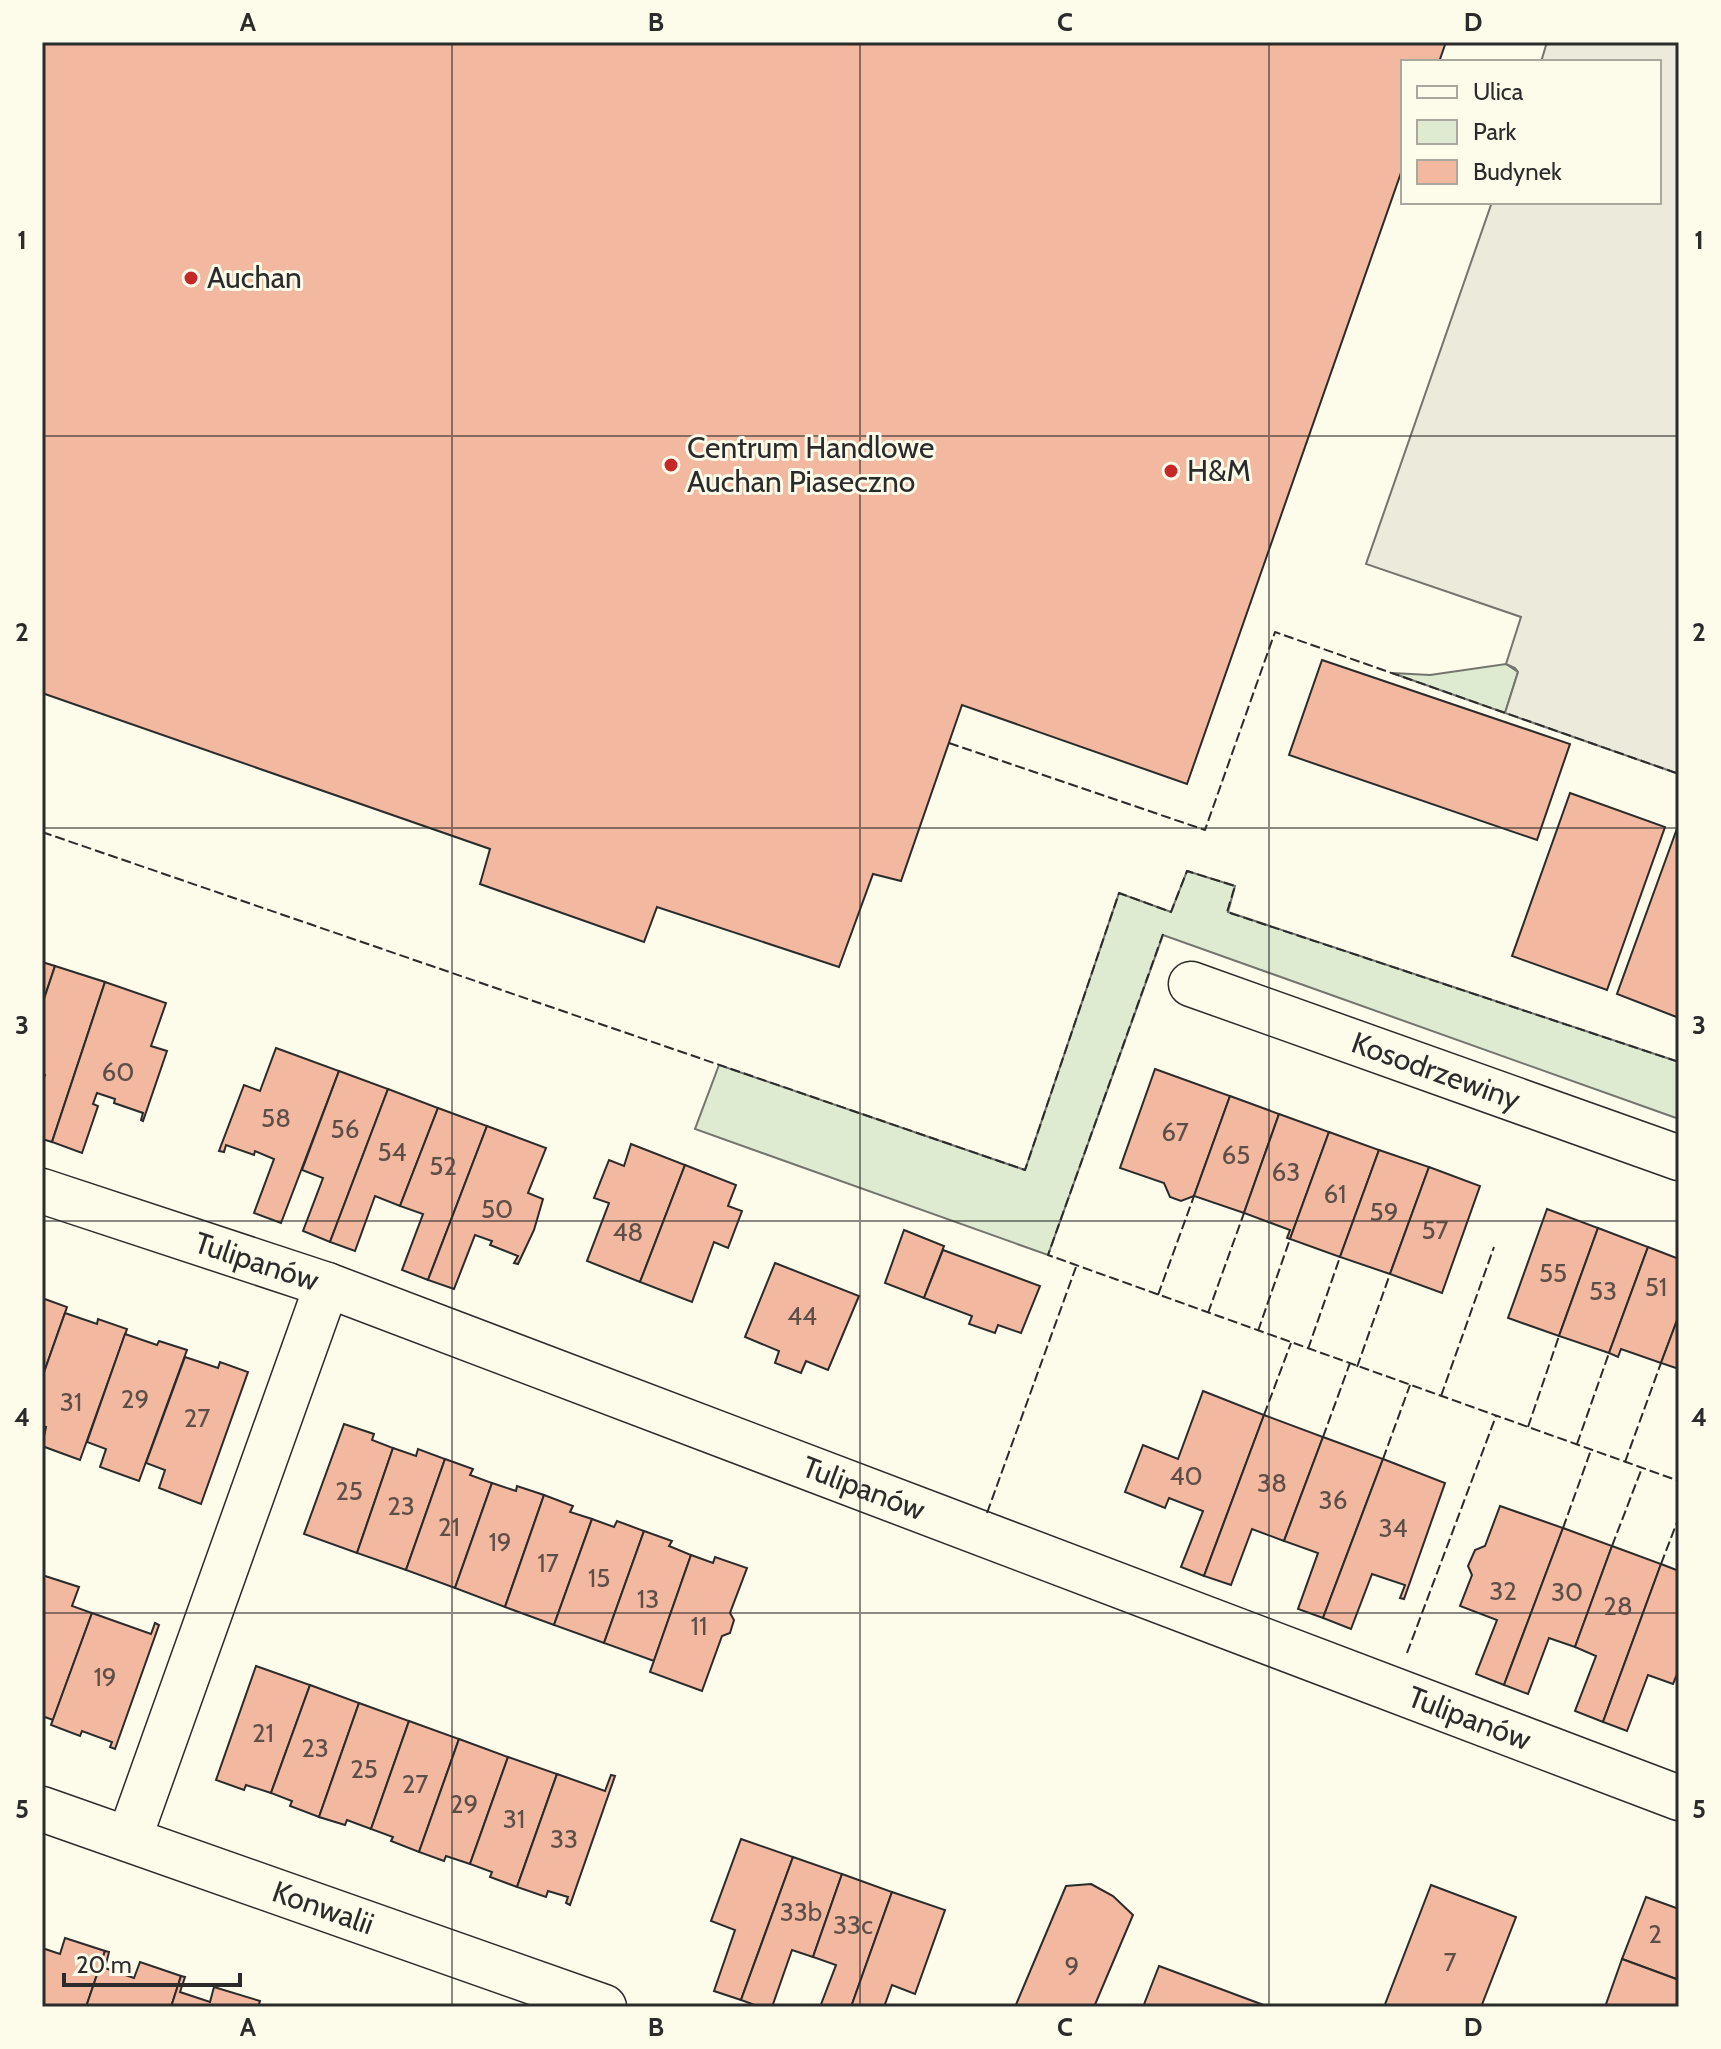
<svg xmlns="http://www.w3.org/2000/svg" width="1721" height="2049" font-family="Cabin,sans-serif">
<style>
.green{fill:#deebd1;stroke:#74746e;stroke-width:2}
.parking{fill:#eceadb;stroke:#74746e;stroke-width:2}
.building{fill:#f2b8a0;stroke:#2b2b2b;stroke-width:2}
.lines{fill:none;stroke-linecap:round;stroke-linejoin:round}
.minor-casing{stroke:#2b2b2b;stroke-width:47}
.minor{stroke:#fdfbea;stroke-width:44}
.fence{stroke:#2b2b2b;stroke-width:2;stroke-dasharray:10 4;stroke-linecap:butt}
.grid{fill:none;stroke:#2b2b2b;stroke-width:2;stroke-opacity:0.55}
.poi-dot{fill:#c62828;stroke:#fdfbea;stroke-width:3}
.labels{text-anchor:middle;stroke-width:6;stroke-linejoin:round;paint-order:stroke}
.number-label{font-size:26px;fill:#5d4e48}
.poi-label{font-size:30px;fill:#2b2b2b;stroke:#fdfbea;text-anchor:start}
.street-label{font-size:30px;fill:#2b2b2b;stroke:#fdfbea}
.neatline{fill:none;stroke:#2b2b2b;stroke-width:3}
.grid-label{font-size:26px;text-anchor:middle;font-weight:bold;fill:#2b2b2b}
</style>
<rect width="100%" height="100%" fill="#fdfbea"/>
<g class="green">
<polygon points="1506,664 1518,672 1505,713 1392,673 1430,675"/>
<polygon points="1187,871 1235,886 1228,912 1679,1062 1679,1119 1163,935 1048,1255 695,1129 719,1065 1025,1170 1119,893 1171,912"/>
</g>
<polygon class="parking" points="1547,42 1679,42 1679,774 1505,713 1518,672 1515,668 1506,664 1521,617 1366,564 1492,202 1659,202 1659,62 1541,62"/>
<g class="building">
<polygon points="42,42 1446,42 1439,62 1403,62 1403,167 1187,784 962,705 901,881 873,874 839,967 657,907 644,942 480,884 490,849 42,693"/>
<polygon points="1322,660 1570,744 1537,840 1289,755"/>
<polygon points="1570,793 1665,827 1607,990 1512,956"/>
<polygon points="1679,823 1679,1018 1617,994"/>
<polygon points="42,962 55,966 42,1005"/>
<polygon points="55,966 105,982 52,1142 42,1139 42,1082 45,1075 42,1074 42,1005"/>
<polygon points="105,982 166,1003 151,1046 167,1051 143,1121 141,1120 143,1113 114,1103 115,1099 97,1093 93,1104 98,1106 82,1153 52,1142"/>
<polygon points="276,1048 339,1071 281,1223 254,1213 274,1159 255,1151 254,1155 226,1145 224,1152 219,1151 244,1085 260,1091"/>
<polygon points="1155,1069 1230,1096 1194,1196 1181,1201 1170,1197 1164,1183 1120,1168"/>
<polygon points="339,1071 388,1089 330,1242 303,1231 323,1178 302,1170"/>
<polygon points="388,1089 438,1108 400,1206 375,1196 355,1251 330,1242"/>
<polygon points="1230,1096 1279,1114 1244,1213 1194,1196"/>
<polygon points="438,1108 487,1126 428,1280 402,1270 423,1214 400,1206"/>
<polygon points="1279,1114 1329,1132 1290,1239 1287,1238 1290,1230 1244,1213"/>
<polygon points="487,1126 546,1148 528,1193 543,1199 534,1230 518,1264 514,1263 518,1256 490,1245 492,1241 475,1235 454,1289 428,1280"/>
<polygon points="1329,1132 1379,1150 1340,1257 1290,1239"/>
<polygon points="631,1144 685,1165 640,1282 587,1261 609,1203 594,1198 609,1160 624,1166"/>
<polygon points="1379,1150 1429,1167 1390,1274 1340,1257"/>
<polygon points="685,1165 736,1185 728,1206 742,1211 728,1248 714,1242 692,1302 640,1282"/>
<polygon points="1429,1167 1480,1186 1442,1293 1390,1274"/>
<polygon points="1547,1209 1598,1228 1559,1336 1508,1318"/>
<polygon points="1598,1228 1648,1247 1609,1353 1559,1336"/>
<polygon points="904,1230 944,1246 924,1298 885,1283"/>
<polygon points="1648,1247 1679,1259 1679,1315 1661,1363 1621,1349 1618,1357 1609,1353"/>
<polygon points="943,1250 1040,1286 1021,1333 998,1325 995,1333 969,1324 972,1316 924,1298"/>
<polygon points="775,1263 859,1296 828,1370 806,1361 801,1373 775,1363 779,1351 745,1337"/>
<polygon points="42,1298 67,1307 42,1378"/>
<polygon points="65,1313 97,1324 98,1319 127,1329 80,1460 42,1446 46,1427 42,1426 42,1378"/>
<polygon points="1679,1315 1679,1369 1661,1363"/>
<polygon points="125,1334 157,1345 159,1341 187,1350 139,1481 100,1467 106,1449 87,1442"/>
<polygon points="185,1357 218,1368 220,1362 248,1372 201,1504 159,1488 165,1470 146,1463"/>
<polygon points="1203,1391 1264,1415 1204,1576 1181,1567 1203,1511 1169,1498 1165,1508 1125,1492 1143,1445 1178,1459"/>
<polygon points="1264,1415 1323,1437 1284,1541 1252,1529 1231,1585 1204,1576"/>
<polygon points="344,1424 374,1434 372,1440 393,1448 357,1553 304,1534"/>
<polygon points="1323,1437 1383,1459 1323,1618 1298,1609 1318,1553 1284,1541"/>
<polygon points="393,1448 416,1456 418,1449 445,1459 406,1570 357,1553"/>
<polygon points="445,1459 473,1469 470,1475 492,1483 455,1588 406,1570"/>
<polygon points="1383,1459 1445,1483 1404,1599 1400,1598 1405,1585 1372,1574 1351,1629 1323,1618"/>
<polygon points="492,1483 516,1491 517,1486 544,1495 505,1607 455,1588"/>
<polygon points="544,1495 573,1506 570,1512 592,1519 554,1625 505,1607"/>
<polygon points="1500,1506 1563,1528 1504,1685 1476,1674 1497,1620 1460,1606 1472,1575 1468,1566 1475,1550 1485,1546"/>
<polygon points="592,1519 614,1527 617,1521 644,1531 604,1643 554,1625"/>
<polygon points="1563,1528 1612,1546 1575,1647 1549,1638 1528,1694 1504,1685"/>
<polygon points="644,1531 672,1541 669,1546 691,1555 654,1661 604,1643"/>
<polygon points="1612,1546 1661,1564 1603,1722 1575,1711 1596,1656 1575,1647"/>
<polygon points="691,1555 713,1563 715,1557 747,1568 730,1613 734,1620 730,1633 722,1636 702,1691 650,1672"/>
<polygon points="1661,1564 1679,1571 1679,1669 1673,1684 1648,1675 1627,1731 1603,1722"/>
<polygon points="42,1575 79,1587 72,1606 92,1613 53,1720 42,1716"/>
<polygon points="92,1613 151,1634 155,1623 159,1625 115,1749 110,1747 112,1742 82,1731 80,1736 51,1725"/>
<polygon points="256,1666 310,1685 271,1793 246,1785 244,1790 216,1780"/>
<polygon points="310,1685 359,1703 319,1817 290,1806 292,1801 271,1793"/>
<polygon points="359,1703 409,1721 371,1829 347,1820 345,1825 319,1817"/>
<polygon points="409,1721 459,1739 419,1852 391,1841 393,1837 371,1829"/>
<polygon points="459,1739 508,1757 470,1864 446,1856 444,1861 419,1852"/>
<polygon points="508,1757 557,1774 517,1887 490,1877 492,1872 470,1864"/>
<polygon points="557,1774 605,1791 611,1775 615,1776 570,1905 566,1903 568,1897 548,1891 546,1897 517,1887"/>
<polygon points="741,1839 793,1857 741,2000 714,1991 735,1930 711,1921"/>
<polygon points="793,1857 842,1874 813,1957 792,1950 772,2007 760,2007 741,2000"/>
<polygon points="842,1874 892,1892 851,2007 820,2007 836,1965 813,1957"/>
<polygon points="1091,1884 1113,1896 1133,1915 1094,2007 1015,2007 1066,1886"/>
<polygon points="1431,1885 1516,1917 1481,2007 1384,2007"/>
<polygon points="892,1892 945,1910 915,1994 892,1985 884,2007 851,2007"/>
<polygon points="1646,1897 1679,1909 1679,1980 1622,1959"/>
<polygon points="65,1938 105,1951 86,2007 42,2007 42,1948 60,1954"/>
<polygon points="105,1951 109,1952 105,1968 134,1978 140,1962 181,1976 171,2007 86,2007"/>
<polygon points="1622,1959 1679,1980 1679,2007 1605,2007"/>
<polygon points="1159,1966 1269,2007 1143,2007"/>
<polygon points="181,1976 185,1977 180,1992 210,2002 214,1987 260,2001 258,2007 171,2007"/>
</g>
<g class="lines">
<g class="minor-casing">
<g id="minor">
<path id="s1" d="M1191,984L1679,1158"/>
<path id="s2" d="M42,1191L327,1285L1679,1798"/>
<path id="s3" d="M42,1809L604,2007"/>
<polyline points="129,1839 327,1285"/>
</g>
</g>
<use href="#minor" class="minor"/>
<g class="fence">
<polyline points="949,743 1205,830 1275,632 1679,774"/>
<polyline points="42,832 1025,1170 1119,893 1171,912 1187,871 1235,886 1227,912 1679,1062"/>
<polyline points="1163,934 1048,1255 1679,1481"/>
<polyline points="1158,1295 1194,1196"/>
<polyline points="1208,1313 1244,1213"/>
<polyline points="1258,1331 1290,1239"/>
<polyline points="1308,1349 1340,1257"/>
<polyline points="1357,1367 1390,1274"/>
<polyline points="1441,1396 1494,1247"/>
<polyline points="1264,1415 1291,1343"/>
<polyline points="1528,1427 1559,1336"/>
<polyline points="1323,1437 1350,1363"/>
<polyline points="1577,1444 1609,1353"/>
<polyline points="1383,1459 1410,1385"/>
<polyline points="1625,1462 1661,1363"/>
<polyline points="987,1513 1076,1267"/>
<polyline points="1563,1528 1591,1450"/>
<polyline points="1612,1546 1642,1468"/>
<polyline points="1661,1564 1679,1517"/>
<polyline points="1407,1653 1496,1416"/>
</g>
</g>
<path class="grid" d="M452,42V2007M860,42V2007M1269,42V2007M42,436H1679M42,828H1679M42,1221H1679M42,1613H1679"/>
<g class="poi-dot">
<circle cx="191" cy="278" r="8"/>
<circle cx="671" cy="465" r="8"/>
<circle cx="1171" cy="471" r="8"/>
</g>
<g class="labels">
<g class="number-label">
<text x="118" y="1081">60</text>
<text x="276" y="1127">58</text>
<text x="345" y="1138">56</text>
<text x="1175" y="1141">67</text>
<text x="392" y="1161">54</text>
<text x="1236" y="1164">65</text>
<text x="443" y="1175">52</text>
<text x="1286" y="1181">63</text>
<text x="1335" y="1203">61</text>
<text x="497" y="1218">50</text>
<text x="1384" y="1221">59</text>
<text x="1435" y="1239">57</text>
<text x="628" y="1241">48</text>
<text x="1553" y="1282">55</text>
<text x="1656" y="1296">51</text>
<text x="1603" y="1300">53</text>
<text x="802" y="1325">44</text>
<text x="135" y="1408">29</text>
<text x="71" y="1411">31</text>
<text x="197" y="1427">27</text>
<text x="1186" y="1485">40</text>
<text x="1272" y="1492">38</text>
<text x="349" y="1500">25</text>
<text x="1333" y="1509">36</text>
<text x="401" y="1515">23</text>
<text x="449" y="1536">21</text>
<text x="1393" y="1537">34</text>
<text x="500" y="1551">19</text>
<text x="548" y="1572">17</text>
<text x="599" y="1587">15</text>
<text x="1503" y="1600">32</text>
<text x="1567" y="1601">30</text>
<text x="648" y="1608">13</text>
<text x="1618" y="1615">28</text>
<text x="699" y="1635">11</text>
<text x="105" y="1686">19</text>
<text x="263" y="1742">21</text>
<text x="315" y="1757">23</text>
<text x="364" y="1778">25</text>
<text x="415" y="1793">27</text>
<text x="464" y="1813">29</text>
<text x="514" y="1828">31</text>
<text x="564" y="1848">33</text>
<text x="801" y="1921">33b</text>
<text x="853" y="1934">33c</text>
<text x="1655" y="1943">2</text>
<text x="1450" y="1971">7</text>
<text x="1072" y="1975">9</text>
</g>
<g class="poi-label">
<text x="207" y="288">Auchan</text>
<text x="687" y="458">Centrum Handlowe<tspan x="687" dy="34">Auchan Piaseczno</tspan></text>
<text x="1187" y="481">H&amp;M</text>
</g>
<g class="street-label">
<text dy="10" stroke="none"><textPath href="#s1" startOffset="260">Kosodrzewiny</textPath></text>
<text dy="10" stroke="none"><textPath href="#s2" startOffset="226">Tulipanów</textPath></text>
<text dy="10" stroke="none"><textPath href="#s2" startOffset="874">Tulipanów</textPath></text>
<text dy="10" stroke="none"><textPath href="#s2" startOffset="1522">Tulipanów</textPath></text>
<text dy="10" stroke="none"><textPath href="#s3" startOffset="298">Konwalii</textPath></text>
</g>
</g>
<rect width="1721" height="2049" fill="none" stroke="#fdfbea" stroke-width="88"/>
<rect x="1401" y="60" width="260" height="144" fill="#fdfbea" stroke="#a9a89e" stroke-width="2"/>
<rect x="1417" y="86" width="40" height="12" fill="#fdfbea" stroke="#a9a89e" stroke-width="2"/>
<text x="1473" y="100" font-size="24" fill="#2b2b2b">Ulica</text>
<rect x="1417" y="120" width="40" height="24" fill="#deebd1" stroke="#a9a89e" stroke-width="2"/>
<text x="1473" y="140" font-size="24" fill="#2b2b2b">Park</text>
<rect x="1417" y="160" width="40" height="24" fill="#f2b8a0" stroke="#a9a89e" stroke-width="2"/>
<text x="1473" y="180" font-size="24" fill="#2b2b2b">Budynek</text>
<path d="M64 1973v12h176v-12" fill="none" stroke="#2b2b2b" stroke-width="4"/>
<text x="76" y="1973" font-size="24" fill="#2b2b2b" stroke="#fdfbea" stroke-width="6" paint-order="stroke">20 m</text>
<rect x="44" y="44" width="1633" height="1961" class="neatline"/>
<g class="grid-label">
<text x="248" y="31">A</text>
<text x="656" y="31">B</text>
<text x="1065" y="31">C</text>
<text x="1473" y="31">D</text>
<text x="22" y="249">1</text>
<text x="1699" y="249">1</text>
<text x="22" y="641">2</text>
<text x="1699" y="641">2</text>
<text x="22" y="1034">3</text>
<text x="1699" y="1034">3</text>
<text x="22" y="1426">4</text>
<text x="1699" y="1426">4</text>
<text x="22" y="1818">5</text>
<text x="1699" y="1818">5</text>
<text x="248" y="2036">A</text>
<text x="656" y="2036">B</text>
<text x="1065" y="2036">C</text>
<text x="1473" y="2036">D</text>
</g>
</svg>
